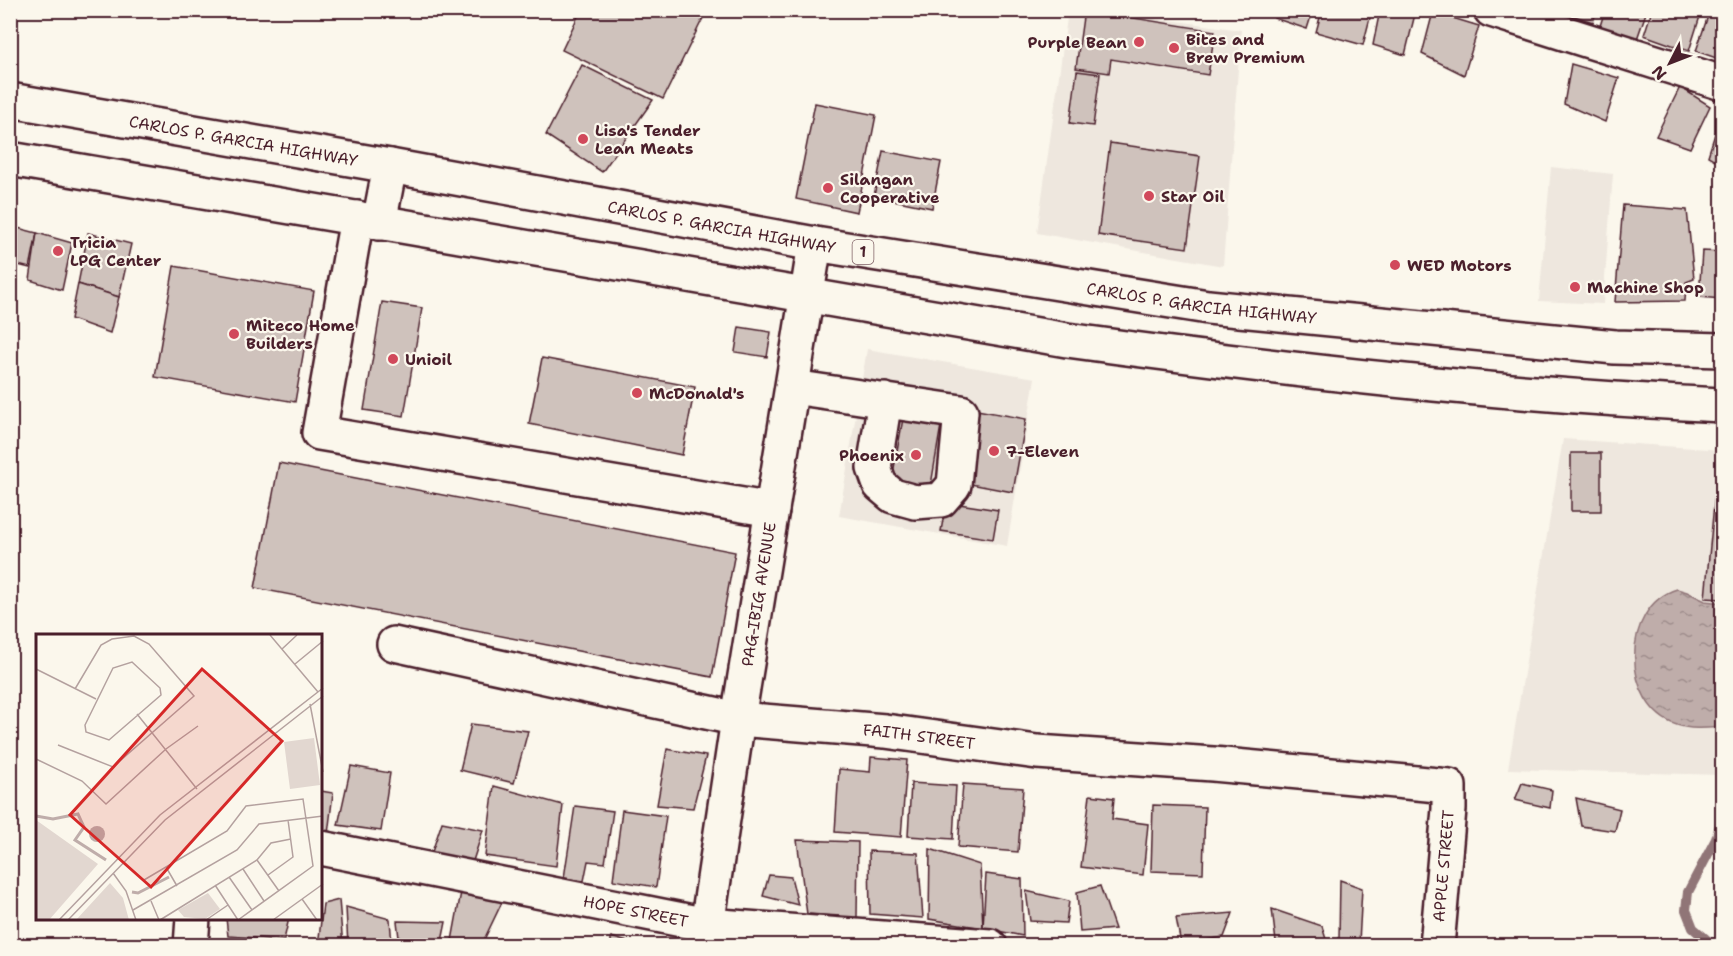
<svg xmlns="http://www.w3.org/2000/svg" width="1733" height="956" font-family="'Shantell Sans',sans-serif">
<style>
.built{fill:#eee7de}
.water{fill:url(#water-ripples);stroke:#907477;stroke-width:1.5}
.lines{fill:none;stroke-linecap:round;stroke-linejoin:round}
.stream{stroke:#907477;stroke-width:10}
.building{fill:#cfc2bc;stroke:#4a1f2b;stroke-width:1.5}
.minor-casing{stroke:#4a1f2b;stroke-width:38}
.highway-casing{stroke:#4a1f2b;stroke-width:38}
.minor{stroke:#fbf7ec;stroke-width:33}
.highway{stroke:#fbf7ec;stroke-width:33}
.poi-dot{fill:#d1495b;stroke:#fbf7ec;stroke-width:2}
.labels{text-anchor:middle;stroke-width:4.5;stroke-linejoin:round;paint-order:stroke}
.shield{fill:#fbf7ec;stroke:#7f6065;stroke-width:1.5}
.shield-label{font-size:15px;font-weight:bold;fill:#4a1f2b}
.poi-label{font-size:16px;font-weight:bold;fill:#4a1f2b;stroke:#fbf7ec;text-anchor:start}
.street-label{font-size:16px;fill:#4a1f2b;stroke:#fbf7ec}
.inset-river{fill:none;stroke:#bfadaa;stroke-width:3}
.inset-road{fill:none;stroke:#b4a19f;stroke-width:1.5}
.view{fill:#d62828;fill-opacity:0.15;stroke:#d62828;stroke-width:3}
.inset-edge{fill:none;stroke:#4a1f2b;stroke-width:3}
</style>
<defs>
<pattern id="water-ripples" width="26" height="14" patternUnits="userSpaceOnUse" patternTransform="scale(1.5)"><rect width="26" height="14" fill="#bfadaa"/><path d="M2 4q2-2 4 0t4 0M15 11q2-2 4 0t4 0" fill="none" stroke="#9d8c8b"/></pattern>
</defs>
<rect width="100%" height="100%" fill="#fbf7ec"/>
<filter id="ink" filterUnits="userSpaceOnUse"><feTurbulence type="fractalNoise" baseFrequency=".0167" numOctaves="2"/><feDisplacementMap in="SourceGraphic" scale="12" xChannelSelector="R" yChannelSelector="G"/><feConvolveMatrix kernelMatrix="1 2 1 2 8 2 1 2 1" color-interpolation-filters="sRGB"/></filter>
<g filter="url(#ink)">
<g class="built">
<polygon points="1068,11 1104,11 1241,30 1223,266 1037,233"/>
<polygon points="1551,167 1613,174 1603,304 1539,301"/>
<polygon points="867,349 1035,378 1007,546 839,516"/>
<polygon points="1563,439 1722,450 1722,775 1508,769"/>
</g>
<path class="water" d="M1677,589L1687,592L1705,601L1722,603V727C1708,728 1691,730 1677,725C1621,706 1620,607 1677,589Z"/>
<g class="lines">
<polyline class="stream" points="1714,946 1693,928 1686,910 1688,892 1716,839 1722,819"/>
</g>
<g class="building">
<polygon points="581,10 707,10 663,99 562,50"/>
<polygon points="1084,10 1215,31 1208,75 1111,59 1109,73 1076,68"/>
<polygon points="1241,10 1264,10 1262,16"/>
<polygon points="1277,10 1313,10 1307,29 1274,18"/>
<polygon points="1322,10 1372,10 1363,45 1316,32"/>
<polygon points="1380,10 1409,10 1415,14 1405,55 1373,45"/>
<polygon points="1556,10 1597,10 1593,22"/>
<polygon points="1605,10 1647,10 1637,39 1600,26"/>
<polygon points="1652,10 1702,10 1689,51 1644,35"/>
<polygon points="1710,10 1722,11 1722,60 1696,51"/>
<polygon points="1433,12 1479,26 1464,75 1422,54"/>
<polygon points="1571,64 1619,78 1605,122 1564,104"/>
<polygon points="582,65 653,100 602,172 546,135"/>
<polygon points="1077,71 1100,74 1093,126 1070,123"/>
<polygon points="1680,87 1710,106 1690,148 1656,136"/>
<polygon points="815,103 876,115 857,212 796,199"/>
<polygon points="1721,115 1722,116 1722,164 1708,156"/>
<polygon points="1110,143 1200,156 1187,248 1098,235"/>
<polygon points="883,151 941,162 932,208 874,196"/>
<polygon points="1623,205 1687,210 1694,279 1686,282 1685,301 1615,302"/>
<polygon points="10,226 37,233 30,268 10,263"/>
<polygon points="37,233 72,243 62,290 30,280"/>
<polygon points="88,233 131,244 119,297 78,284"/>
<polygon points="1702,251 1722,252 1722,299 1699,297"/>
<polygon points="174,266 314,291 295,402 155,377"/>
<polygon points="78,284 119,297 110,333 71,319"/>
<polygon points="382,302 422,308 404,416 364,410"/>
<polygon points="739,327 771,332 767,357 735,352"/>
<polygon points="542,358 695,387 682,455 529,424"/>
<polygon points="977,410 1026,419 1013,492 965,483"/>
<polygon points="904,413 942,419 929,497 890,490"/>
<rect x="1571" y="453" width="30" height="58"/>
<polygon points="279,463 735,552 712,677 255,588"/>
<polygon points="1717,473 1722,474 1722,599 1705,598"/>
<polygon points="946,502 998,510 993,539 941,531"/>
<polygon points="471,724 528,731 514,783 460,770"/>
<polygon points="667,749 706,756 693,808 657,805"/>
<polygon points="871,757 907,760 901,837 835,832 839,769 870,772"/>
<polygon points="351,766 390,773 381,831 338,825"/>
<polygon points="911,783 956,786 953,839 908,836"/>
<polygon points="1522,783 1552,790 1550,808 1515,800"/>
<polygon points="963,784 1023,788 1018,852 958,847"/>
<polygon points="494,786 563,805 556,866 485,856"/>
<polygon points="321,791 333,793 328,834 321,833"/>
<polygon points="1090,795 1114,798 1112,819 1148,824 1143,875 1081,867"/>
<polygon points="1576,798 1620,809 1615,831 1581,826"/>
<polygon points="1153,805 1205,807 1203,873 1151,871"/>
<polygon points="575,806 613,811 605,863 588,861 584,881 564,878"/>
<polygon points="622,810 666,816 656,887 613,880"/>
<polygon points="442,822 483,830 471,867 430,858"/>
<polygon points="797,840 858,842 857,917 807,914"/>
<polygon points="930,849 980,865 983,928 929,919"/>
<polygon points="869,851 918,853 923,918 870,914"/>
<polygon points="986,874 1022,879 1023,936 983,928"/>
<polygon points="769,875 791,877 798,905 763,896"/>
<polygon points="1340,880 1362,888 1359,943 1339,940"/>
<polygon points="1100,886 1115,929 1080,932 1077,892"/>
<polygon points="1026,891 1069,901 1066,923 1030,921"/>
<polygon points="461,892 504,898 481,946 451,946"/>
<polygon points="339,900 343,946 318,946 323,904"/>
<polygon points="346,907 390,919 392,946 348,946"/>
<polygon points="1272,909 1322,926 1328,946 1276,942"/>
<polygon points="1233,913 1224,937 1181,944 1176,918"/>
<polygon points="226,918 289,918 284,940 228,936"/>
<polygon points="397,921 446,922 441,946 400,946"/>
<polygon points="611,937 641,946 611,946"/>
</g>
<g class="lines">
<g class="minor-casing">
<g id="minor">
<polyline points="1491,10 1722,83"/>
<polyline points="357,218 319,433 772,510"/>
<polyline points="793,387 961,412 954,485 941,500 915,502 893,496 880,485 874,468 885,400"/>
<path id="s1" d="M394,644L738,719L885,731L1037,752L1213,764L1449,786V809L1437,946"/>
<path id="s2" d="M321,848L707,925L990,946"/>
<polyline points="191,946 193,918"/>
<path id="s3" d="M704,946L738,719L815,244"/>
</g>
</g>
<g class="highway-casing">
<g id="highway">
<path id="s4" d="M10,100L390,166L815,244L1208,307L1615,347L1722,350"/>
<path d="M10,159L1067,340C1285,370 1503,395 1722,405"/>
<polyline points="379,223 390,166"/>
</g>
</g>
<use href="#minor" class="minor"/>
<use href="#highway" class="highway"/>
</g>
</g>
<g class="poi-dot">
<circle cx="1139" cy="42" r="6"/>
<circle cx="1174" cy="48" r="6"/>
<circle cx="583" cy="139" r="6"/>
<circle cx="828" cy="188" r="6"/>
<circle cx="1149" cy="196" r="6"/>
<circle cx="58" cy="251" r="6"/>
<circle cx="1395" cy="265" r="6"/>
<circle cx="1575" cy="287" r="6"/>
<circle cx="234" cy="334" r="6"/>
<circle cx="393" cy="359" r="6"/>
<circle cx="637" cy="393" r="6"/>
<circle cx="994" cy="451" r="6"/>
<circle cx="916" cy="455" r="6"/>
</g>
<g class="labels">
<rect class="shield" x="852.5" y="240" width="21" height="24" rx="4.5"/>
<g class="shield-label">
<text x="863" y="257">1</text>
</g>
<g class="poi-label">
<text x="1186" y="45">Bites and<tspan x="1186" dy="18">Brew Premium</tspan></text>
<text x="1127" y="48" text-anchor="end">Purple Bean</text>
<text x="595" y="136">Lisa's Tender<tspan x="595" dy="18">Lean Meats</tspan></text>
<text x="840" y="185">Silangan<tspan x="840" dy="18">Cooperative</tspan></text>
<text x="1161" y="202">Star Oil</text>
<text x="70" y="248">Tricia<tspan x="70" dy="18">LPG Center</tspan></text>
<text x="1407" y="271">WED Motors</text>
<text x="1587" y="293">Machine Shop</text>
<text x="246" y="331">Miteco Home<tspan x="246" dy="18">Builders</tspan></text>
<text x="405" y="365">Unioil</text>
<text x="649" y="399">McDonald's</text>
<text x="1006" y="457">7-Eleven</text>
<text x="904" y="461" text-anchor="end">Phoenix</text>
</g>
<g class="street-label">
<text dy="6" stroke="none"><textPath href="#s4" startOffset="237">CARLOS P. GARCIA HIGHWAY</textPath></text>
<text dy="6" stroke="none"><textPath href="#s4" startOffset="723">CARLOS P. GARCIA HIGHWAY</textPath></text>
<text dy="6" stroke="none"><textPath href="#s4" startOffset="1209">CARLOS P. GARCIA HIGHWAY</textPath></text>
<text dy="6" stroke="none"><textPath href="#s3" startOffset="356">PAG-IBIG AVENUE</textPath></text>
<text dy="6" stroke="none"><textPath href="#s1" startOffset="534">FAITH STREET</textPath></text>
<text transform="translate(1443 866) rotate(-85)" y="6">APPLE STREET</text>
<text dy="6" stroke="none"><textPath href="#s2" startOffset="321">HOPE STREET</textPath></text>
</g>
</g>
<g transform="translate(36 634)">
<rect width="286" height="286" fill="#fbf7ec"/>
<path d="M278,104L284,151L254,155L248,108ZM0,186L62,230L13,286H0ZM74,249L87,264L93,286H40Z" fill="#e2d7d0"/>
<path d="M172,259L184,275L169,285L148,283L142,276Z" fill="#e2d7d0"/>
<path d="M53 200a8 8 0 1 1 16 0a8 8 0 1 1-16 0Z" fill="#bfadaa"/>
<path class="inset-river" d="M0,182L17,185L42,180L48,193L39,206L70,226M96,258L102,259L133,243"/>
<path class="inset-road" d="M234,1L282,58M246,15L261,1M96,28L124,54L125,61L73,106L50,98L49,91L77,34ZM259,30L287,7M0,35L60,65M274,70L287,138M101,80L161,155M22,111L77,133L158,62L113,10L98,2L76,5L65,11L39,55M0,125L46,147L70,170L130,115L162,92M221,226L243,257M130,233L141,252M207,235L228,267M77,239L90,257L100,286M232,241L257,223L252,186M193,243L216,276M108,246L191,197L210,172L267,165L277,232L202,286M179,251L202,286M266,265L281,286M115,267L123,286M97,276L201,216L223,190L287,182M23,286L124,181L287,54M32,286L129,186L287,62M124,286L221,226L235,209L255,205M170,286L192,271M237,286L287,250"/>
<path class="view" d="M166,35L246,107L115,253L34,181Z"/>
<rect width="286" height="286" class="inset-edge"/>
</g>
<rect width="1733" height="956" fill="none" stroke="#fbf7ec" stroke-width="36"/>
<rect x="18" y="18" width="1697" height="920" fill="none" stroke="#4a1f2b" stroke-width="2" filter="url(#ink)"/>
<g transform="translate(1670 63) rotate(228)" stroke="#fbf7ec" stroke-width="4.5" paint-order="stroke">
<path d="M0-4.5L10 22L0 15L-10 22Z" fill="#4a1f2b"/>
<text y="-9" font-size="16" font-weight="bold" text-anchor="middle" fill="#4a1f2b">N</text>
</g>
</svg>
